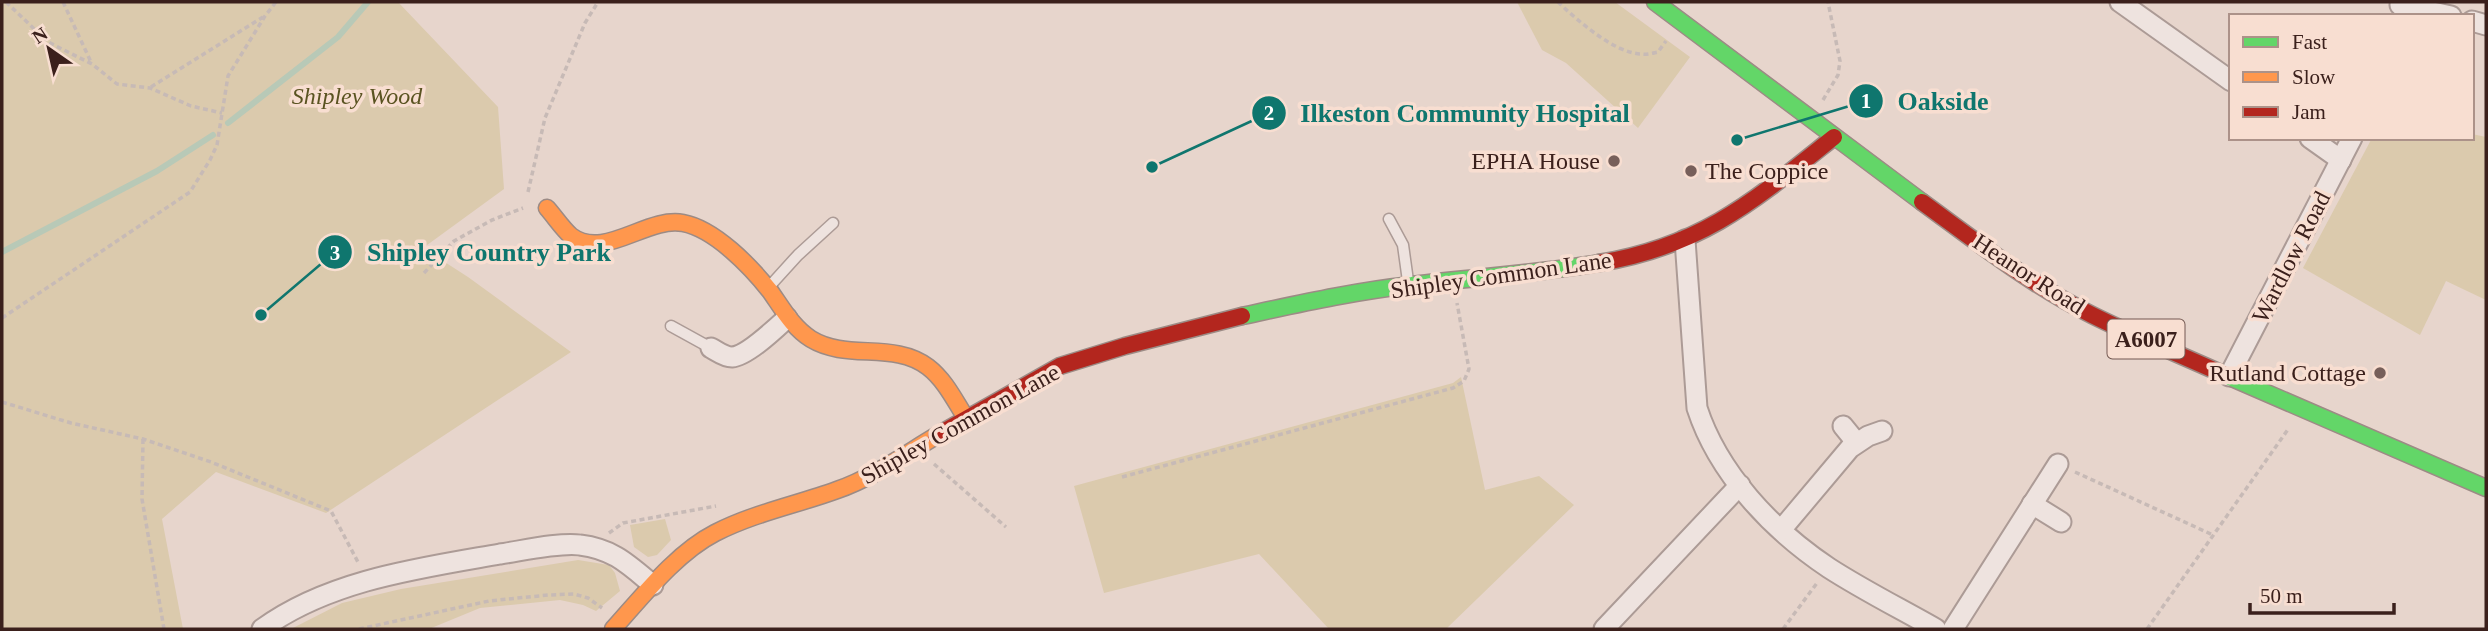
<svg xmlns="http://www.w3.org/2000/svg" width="2488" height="631" font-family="Georgia,serif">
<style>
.green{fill:#dbcaad}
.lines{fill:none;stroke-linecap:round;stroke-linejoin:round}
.stream{stroke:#b8c9b7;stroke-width:6}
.lane-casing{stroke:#ac9b96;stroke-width:13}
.street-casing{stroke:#ac9b96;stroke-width:23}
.fast-casing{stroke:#9c8b85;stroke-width:19}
.slow-casing{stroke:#9c8b85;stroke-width:19}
.jam-casing{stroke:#9c8b85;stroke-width:19}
.path{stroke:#c7bab6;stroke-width:3.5;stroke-dasharray:5 3.5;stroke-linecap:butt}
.lane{stroke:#eee3df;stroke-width:10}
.street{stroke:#eee3df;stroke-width:19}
.fast{stroke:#63d668;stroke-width:16}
.slow{stroke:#ff974d;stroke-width:16}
.jam{stroke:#b3261e;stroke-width:16}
.poi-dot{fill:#775f5a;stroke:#f8ded1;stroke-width:2.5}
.labels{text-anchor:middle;stroke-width:7;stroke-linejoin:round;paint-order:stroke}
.shield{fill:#f8ded1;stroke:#745952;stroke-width:2}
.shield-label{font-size:23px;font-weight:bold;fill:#3b201c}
.park-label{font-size:24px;font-style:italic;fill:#5a5321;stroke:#f8ded1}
.poi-label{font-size:24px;fill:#3b201c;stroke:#f8ded1;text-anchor:end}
.street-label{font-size:24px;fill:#3b201c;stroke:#f8ded1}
.leader{fill:none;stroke:#0f766e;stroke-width:2.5}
.callout-dot{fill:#0f766e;stroke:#f8ded1;stroke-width:2.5}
.mark-label{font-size:21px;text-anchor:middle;font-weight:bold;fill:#fff}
.callout-label{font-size:26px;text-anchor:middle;font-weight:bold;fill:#0f766e;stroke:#f8ded1;stroke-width:7;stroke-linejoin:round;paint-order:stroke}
</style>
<rect width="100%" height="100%" fill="#e7d5cc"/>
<g class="green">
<polygon points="2,2 398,2 498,107 504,189 423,248 468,277 571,352 326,513 216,472 162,519 183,629 2,629"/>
<polygon points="1517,2 1615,2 1690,57 1638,128 1566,63 1542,50"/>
<polygon points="2472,134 2486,137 2486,300 2446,281 2420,335 2303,268 2372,138 2472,138"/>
<polygon points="1461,377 1485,490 1539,476 1574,505 1446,629 1329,629 1259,554 1104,593 1074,486 1453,383"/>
<polygon points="665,519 671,540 657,555 648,557 634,547 630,525"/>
<polygon points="578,560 609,565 615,573 620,591 596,611 583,605 560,600 480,608 429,629 291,629 342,603 401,589"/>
</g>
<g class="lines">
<g class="stream">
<polyline points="228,123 338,37 368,2"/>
<polyline points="2,252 157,171 213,135"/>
</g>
<g class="lane-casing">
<g id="lane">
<polyline points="1389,219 1403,245 1408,281"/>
<polyline points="768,288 798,255 833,223"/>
<polyline points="671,326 711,348"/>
</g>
</g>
<g class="street-casing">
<g id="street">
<polyline points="2120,2 2231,81"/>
<polyline points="2400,5 2451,16"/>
<polyline points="2472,21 2486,25"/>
<polyline points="2310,138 2341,160"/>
<path d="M1685,240L1697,408C1718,473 1772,530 1829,568C1863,590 1901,609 1936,629"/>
<path d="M711,348C717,351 724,357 732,357C747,356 776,328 787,318"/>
<polyline points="2229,376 2352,138"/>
<polyline points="1843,426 1856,442"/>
<polyline points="2032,504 2061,522"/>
<polyline points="1781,530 1850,448 1868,436 1882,431"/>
<path d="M262,629C329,580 420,568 500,554C521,551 560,542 580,545C613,549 628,564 653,585"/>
<polyline points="1604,629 1740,485"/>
<polyline points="1953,629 2058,464"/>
</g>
</g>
<g class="fast-casing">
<g id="fast">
<polyline points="1655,2 1922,202"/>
<path d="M1242,316C1298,304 1355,291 1412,285C1474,277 1537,274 1599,263"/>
<polyline points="2225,375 2486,488"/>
</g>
</g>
<g class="slow-casing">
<g id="slow">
<path d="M547,208C555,217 562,228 571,236C604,261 647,216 683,223C715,229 751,267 770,291C782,308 793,328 811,339C847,361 894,341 928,367C945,380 955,401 966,418"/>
<path d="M613,629C642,597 676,553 715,533C754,513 796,505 837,490C872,478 904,455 936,436"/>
</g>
</g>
<g class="jam-casing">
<g id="jam">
<path d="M1922,202C1977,242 2031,285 2092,315C2136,337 2181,355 2225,375"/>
<path d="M1599,263C1703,246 1755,200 1834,137"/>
<polyline points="936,436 1060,366 1125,346 1242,316"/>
</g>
</g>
<g class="path">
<polyline points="6,2 48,42 92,64 117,84 150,88 191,106 222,113"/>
<polyline points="63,2 91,62"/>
<path d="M1558,2C1577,20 1614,53 1641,54C1647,55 1653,53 1658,52L1666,41"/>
<polyline points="151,87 263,17"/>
<polyline points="1823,100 1838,75 1840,61 1828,2"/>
<polyline points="528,192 545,118 585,23 598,2"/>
<polyline points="424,273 454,241 492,220 523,208"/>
<polyline points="2,318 190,192 210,160 217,145 228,76 265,16 276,2"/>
<polyline points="2,402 71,423 143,439 211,462 331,511 359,564"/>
<polyline points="143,439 142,499 164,629"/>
<polyline points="934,464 1006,527"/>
<polyline points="2075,472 2213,535"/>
<polyline points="1122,477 1453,388 1464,381 1469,369 1457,303"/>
<polyline points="609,533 623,523 716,506"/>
<polyline points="359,629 489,601 548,595 574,594 588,598 602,608"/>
<polyline points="1783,629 1817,583"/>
<polyline points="2147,629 2289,428"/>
</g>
<use href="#lane" class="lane"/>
<use href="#street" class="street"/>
<use href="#fast" class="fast"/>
<use href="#slow" class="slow"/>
<use href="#jam" class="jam"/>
</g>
<g class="poi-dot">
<circle cx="1614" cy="161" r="7"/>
<circle cx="1691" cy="171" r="7"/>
<circle cx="2380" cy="373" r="7"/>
</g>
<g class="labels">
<rect class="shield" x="2107.5" y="319.5" width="77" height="39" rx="5"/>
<g class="shield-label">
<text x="2146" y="347">A6007</text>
</g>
<g class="park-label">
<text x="357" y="104">Shipley Wood</text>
</g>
<g class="poi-label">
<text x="1600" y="169">EPHA House</text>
<text x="1705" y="179" text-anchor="start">The Coppice</text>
<text x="2366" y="381">Rutland Cottage</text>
</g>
<g class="street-label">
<text transform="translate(2291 257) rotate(-63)" y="8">Wardlow Road</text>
<text transform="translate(2029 274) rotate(33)" y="8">Heanor Road</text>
<text transform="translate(1501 275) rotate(-8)" y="8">Shipley Common Lane</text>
<text transform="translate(960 424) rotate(-29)" y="8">Shipley Common Lane</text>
</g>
</g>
<path class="leader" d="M1737 140L1866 101M1152 167L1269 113M261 315L335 252"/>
<g class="callout-dot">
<circle cx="1737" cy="140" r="7"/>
<circle cx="1152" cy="167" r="7"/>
<circle cx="261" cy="315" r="7"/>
<circle cx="1866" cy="101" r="18"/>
<circle cx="1269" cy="113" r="18"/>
<circle cx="335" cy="252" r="18"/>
</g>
<g class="mark-label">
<text x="1866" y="108">1</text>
<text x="1269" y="120">2</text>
<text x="335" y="260">3</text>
</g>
<g class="callout-label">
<text x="1943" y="110">Oakside</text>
<text x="1465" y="122">Ilkeston Community Hospital</text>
<text x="489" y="261">Shipley Country Park</text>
</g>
<rect width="2488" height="631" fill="none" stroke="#3b201c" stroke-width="7"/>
<rect x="2229" y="14" width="245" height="126" fill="#f8ded1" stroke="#ac9289" stroke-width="2"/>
<rect x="2243" y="37" width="35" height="10" fill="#63d668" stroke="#ac9289" stroke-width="2"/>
<text x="2292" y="49" font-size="21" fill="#3b201c">Fast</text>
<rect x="2243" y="72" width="35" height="10" fill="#ff974d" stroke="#ac9289" stroke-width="2"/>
<text x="2292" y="84" font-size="21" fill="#3b201c">Slow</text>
<rect x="2243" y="107" width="35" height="10" fill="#b3261e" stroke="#ac9289" stroke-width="2"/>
<text x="2292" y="119" font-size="21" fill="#3b201c">Jam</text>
<g transform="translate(49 49) rotate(326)" stroke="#f8ded1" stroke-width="5" paint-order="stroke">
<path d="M0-5L12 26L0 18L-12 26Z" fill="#3b201c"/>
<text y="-10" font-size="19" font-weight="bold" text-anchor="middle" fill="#3b201c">N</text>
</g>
<path d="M2250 603v10h144v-10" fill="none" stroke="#3b201c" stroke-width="3.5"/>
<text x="2260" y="603" font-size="21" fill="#3b201c" stroke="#f8ded1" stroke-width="5" paint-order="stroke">50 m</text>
</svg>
